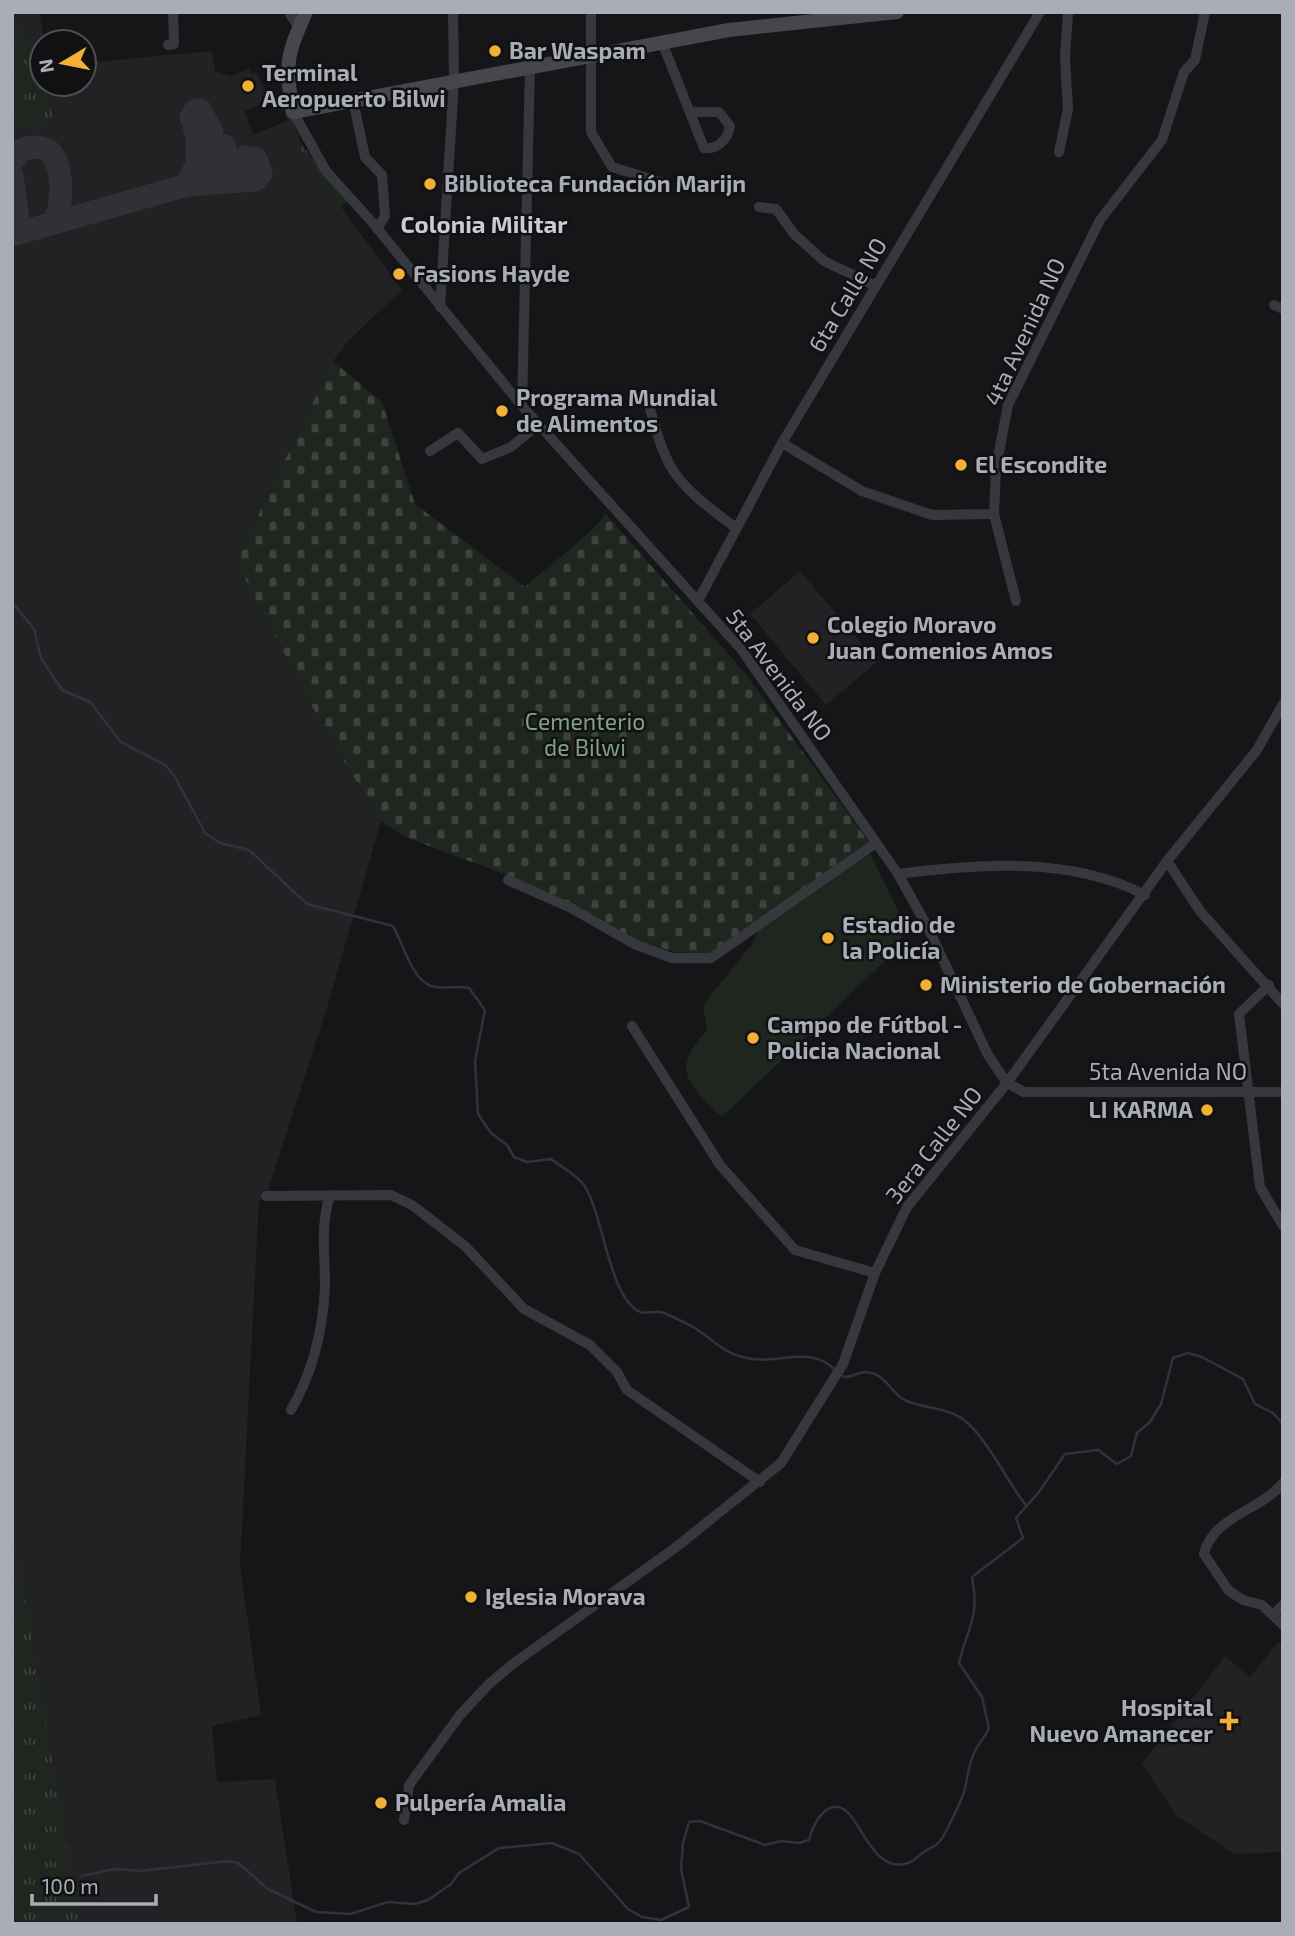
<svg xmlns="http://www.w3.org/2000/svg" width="1295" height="1936" font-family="'Exo 2',sans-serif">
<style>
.built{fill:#222225}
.grass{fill:url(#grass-tufts)}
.cemetery{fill:url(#cemetery-stones)}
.garden{fill:#1e261f}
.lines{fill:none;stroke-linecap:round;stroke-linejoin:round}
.stream{stroke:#2c353c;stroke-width:2.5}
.taxiway{stroke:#303135;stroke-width:23}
.street{stroke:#37383d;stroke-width:10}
.secondary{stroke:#45474d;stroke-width:14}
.poi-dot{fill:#f2b134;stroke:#111113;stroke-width:2.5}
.labels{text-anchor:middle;stroke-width:5;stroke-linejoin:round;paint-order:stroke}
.poi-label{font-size:23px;font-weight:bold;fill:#a8adb8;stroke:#111113;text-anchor:start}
.street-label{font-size:23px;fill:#a8adb8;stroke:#111113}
.park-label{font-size:23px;fill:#7fa381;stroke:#111113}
.neighbourhood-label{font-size:24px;font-weight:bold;fill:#c9ccd4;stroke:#111113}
</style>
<defs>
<pattern id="grass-tufts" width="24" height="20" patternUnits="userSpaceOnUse" patternTransform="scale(1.75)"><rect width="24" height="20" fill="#1e261f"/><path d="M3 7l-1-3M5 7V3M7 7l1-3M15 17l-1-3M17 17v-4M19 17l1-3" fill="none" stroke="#3c433d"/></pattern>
<pattern id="cemetery-stones" width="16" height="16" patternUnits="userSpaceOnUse" patternTransform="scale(1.75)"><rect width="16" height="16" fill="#1e261f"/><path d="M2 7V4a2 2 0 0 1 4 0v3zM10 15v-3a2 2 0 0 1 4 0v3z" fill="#3c433d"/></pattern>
</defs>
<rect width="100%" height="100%" fill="#161618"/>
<g class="built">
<polygon points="12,12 39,12 45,42 42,42 42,84 84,84 84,63 212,51 215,71 231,76 249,69 251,74 257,72 266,95 261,97 263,103 245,111 253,135 289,120 298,148 402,290 350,339 333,361 236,561 322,725 381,821 326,1011 266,1196 259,1200 240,1565 261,1715 212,1726 217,1782 275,1779 297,1924 12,1924"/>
<polygon points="800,571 877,662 826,705 750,614"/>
<polygon points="1278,1642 1283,1646 1283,1852 1234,1854 1176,1815 1142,1764 1225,1656 1250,1677"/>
</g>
<g class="grass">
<polygon points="12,13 42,66 42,84 47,84 53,121 12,129"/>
<polygon points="282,105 288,108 301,144 347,202 341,207 298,148"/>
<polygon points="12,1524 80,1924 14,1924"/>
</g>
<path class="cemetery" d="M333,361L382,402L415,504L525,587C552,562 582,543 606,514L744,672L869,842L709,954L675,952L637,940L512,877L405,837L381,821L322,725L236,561Z"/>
<path class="garden" d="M870,853L909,933L882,951L887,959L722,1117C689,1085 669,1070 707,1030L703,1005L753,943L760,927Z"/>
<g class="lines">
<g class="stream">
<path d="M12,602L34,629L41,658L62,690L90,702L121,742L165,765L174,775L205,833L220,843L249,850L307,904L393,926C404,945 411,978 431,986C442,990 457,985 469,988L485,1010L475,1061L478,1114L491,1133L507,1145L514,1157L527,1162L551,1159C561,1167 576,1174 584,1185C604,1216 608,1293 638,1311C647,1316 655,1309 664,1313C673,1317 684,1322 693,1327C715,1340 723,1355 753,1359C780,1363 811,1346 834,1369"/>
<path d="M839,1374L845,1377C853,1377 858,1372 866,1372C888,1374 891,1396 909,1402C925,1408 941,1407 956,1415C982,1427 1007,1482 1025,1504"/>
<path d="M81,1876L115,1869L140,1871L228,1861L238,1863L268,1889L316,1912L350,1914L388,1902L415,1904L428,1900L451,1884L459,1873L499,1848L552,1843L579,1854L628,1909L642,1917L661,1920L689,1907L681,1869L683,1843L689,1822L700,1821L765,1845L781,1841L799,1843L809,1840C813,1822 831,1791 851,1816C864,1833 878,1870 904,1864C912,1863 916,1858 922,1853C928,1849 935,1847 940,1841C945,1835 964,1796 965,1788C968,1775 969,1763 975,1751C979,1743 985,1737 989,1728L982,1697L959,1663C968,1626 980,1617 972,1577L1023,1538L1016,1518L1039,1492L1065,1454L1098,1450L1117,1464L1131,1456L1137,1433L1150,1422L1161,1404L1173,1358L1188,1353L1202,1357L1243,1379L1255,1404L1273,1413L1283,1424"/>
</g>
<g class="taxiway">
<path d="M12,161L23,149C32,147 43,145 50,152C64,166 63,207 54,222"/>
<polyline points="197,165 197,135 191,117 195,111 200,110 212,132 187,185 255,180 261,173 256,159 245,157 226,181"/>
<polyline points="12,175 18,219 12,231"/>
<polyline points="12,235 187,185 228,156 224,146 214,146 210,166"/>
</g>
<g class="street">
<polyline points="289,12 299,28"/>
<polyline points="591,12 591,132 612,167 664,183"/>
<path d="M662,42L704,148C719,150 728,138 730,126L719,112H690"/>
<polyline points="168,45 174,44 173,12"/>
<polyline points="353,100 365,157 382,175 385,216 377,229"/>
<polyline points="293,112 326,171 372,222 522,406 741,649 898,874 927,926 988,1055 1007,1083 1024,1092 1283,1092"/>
<polyline points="1059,152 1068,109 1065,58 1068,12"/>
<polyline points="759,207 776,209 794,234 824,261 876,286"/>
<polyline points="1274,305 1283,309"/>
<polyline points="440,307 454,80 453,12"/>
<path d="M646,393C666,471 670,479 736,528"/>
<polyline points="522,406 530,66"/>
<polyline points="782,443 862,491 932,515 994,514 996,468 1008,405 1100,220 1162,140 1184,72 1195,60 1205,12"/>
<polyline points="430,451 458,433 482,459 511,447 539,424"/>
<polyline points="994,514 1016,601"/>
<polyline points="698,601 782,443 1040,12"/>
<polyline points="1167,861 1200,911 1283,1004"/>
<path d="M898,874C978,864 1071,856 1145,895"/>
<polyline points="508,880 571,908 634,944 672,958 711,958 876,843"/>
<polyline points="1269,985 1239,1014 1260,1187 1283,1226"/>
<polyline points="632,1026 720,1165 795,1250 875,1273"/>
<polyline points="266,1196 391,1195 412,1205 465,1246 524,1309 590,1345 617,1372 627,1390 760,1482"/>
<path d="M291,1410C313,1372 323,1331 325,1286C325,1254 320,1226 330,1195"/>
<path d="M1283,1483C1260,1511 1213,1516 1204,1554L1229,1591L1243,1600L1262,1605L1283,1625"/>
<polyline points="1273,1615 1283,1605"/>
<polyline points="404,1820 409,1785 460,1715 489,1684 514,1663 675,1548 781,1463 843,1364 875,1273 907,1207 1007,1083 1167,861 1257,750 1283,704"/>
</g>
<path class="secondary" d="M306,12C286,57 285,63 293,112L729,30L897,12"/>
</g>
<g class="poi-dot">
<circle cx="495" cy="51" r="7"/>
<circle cx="248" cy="86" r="7"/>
<circle cx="430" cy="184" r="7"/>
<circle cx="399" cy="274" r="7"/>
<circle cx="502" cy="411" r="7"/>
<circle cx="961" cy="465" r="7"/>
<circle cx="813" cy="638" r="7"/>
<circle cx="828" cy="938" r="7"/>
<circle cx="926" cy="985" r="7"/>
<circle cx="753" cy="1038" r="7"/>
<circle cx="1207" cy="1110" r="7"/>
<circle cx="471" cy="1597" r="7"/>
<path d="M1225.5 1710.5h7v7h7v7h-7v7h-7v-7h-7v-7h7z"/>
<circle cx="381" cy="1803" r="7"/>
</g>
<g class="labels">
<g class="poi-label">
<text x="509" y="59">Bar Waspam</text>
<text x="262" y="81">Terminal<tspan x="262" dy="26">Aeropuerto Bilwi</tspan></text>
<text x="444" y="192">Biblioteca Fundación Marijn</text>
<text x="413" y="282">Fasions Hayde</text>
<text x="516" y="406">Programa Mundial<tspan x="516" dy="26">de Alimentos</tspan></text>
<text x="975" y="473">El Escondite</text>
<text x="827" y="633">Colegio Moravo<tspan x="827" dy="26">Juan Comenios Amos</tspan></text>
<text x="842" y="933">Estadio de<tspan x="842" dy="26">la Policía</tspan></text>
<text x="940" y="993">Ministerio de Gobernación</text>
<text x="767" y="1033">Campo de Fútbol -<tspan x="767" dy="26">Policia Nacional</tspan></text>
<text x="1193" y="1118" text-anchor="end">LI KARMA</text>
<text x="485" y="1605">Iglesia Morava</text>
<text x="1213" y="1716" text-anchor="end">Hospital<tspan x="1213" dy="26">Nuevo Amanecer</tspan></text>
<text x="395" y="1811">Pulpería Amalia</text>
</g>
<g class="street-label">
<text transform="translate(848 295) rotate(-59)" y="8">6ta Calle NO</text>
<text transform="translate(1025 332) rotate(-65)" y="8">4ta Avenida NO</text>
<text transform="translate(779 675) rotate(53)" y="8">5ta Avenida NO</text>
<text x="1168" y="1080">5ta Avenida NO</text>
<text transform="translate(934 1145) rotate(-52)" y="8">3era Calle NO</text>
</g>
<g class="park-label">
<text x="585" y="730">Cementerio<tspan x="585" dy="26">de Bilwi</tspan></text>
</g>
<g class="neighbourhood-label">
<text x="484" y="233">Colonia Militar</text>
</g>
</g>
<rect width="1295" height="1936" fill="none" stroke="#a8adb8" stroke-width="28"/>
<g transform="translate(63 63) rotate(260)"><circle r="33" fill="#111113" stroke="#4d4f55" stroke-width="2"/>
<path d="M0-5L12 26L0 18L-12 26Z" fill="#f2b134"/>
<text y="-10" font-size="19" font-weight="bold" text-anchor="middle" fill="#a8adb8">N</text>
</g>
<path d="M32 1894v10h124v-10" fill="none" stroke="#a8adb8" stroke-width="3.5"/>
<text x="42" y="1894" font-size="21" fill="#a8adb8" stroke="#111113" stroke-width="5" paint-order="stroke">100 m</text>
</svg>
